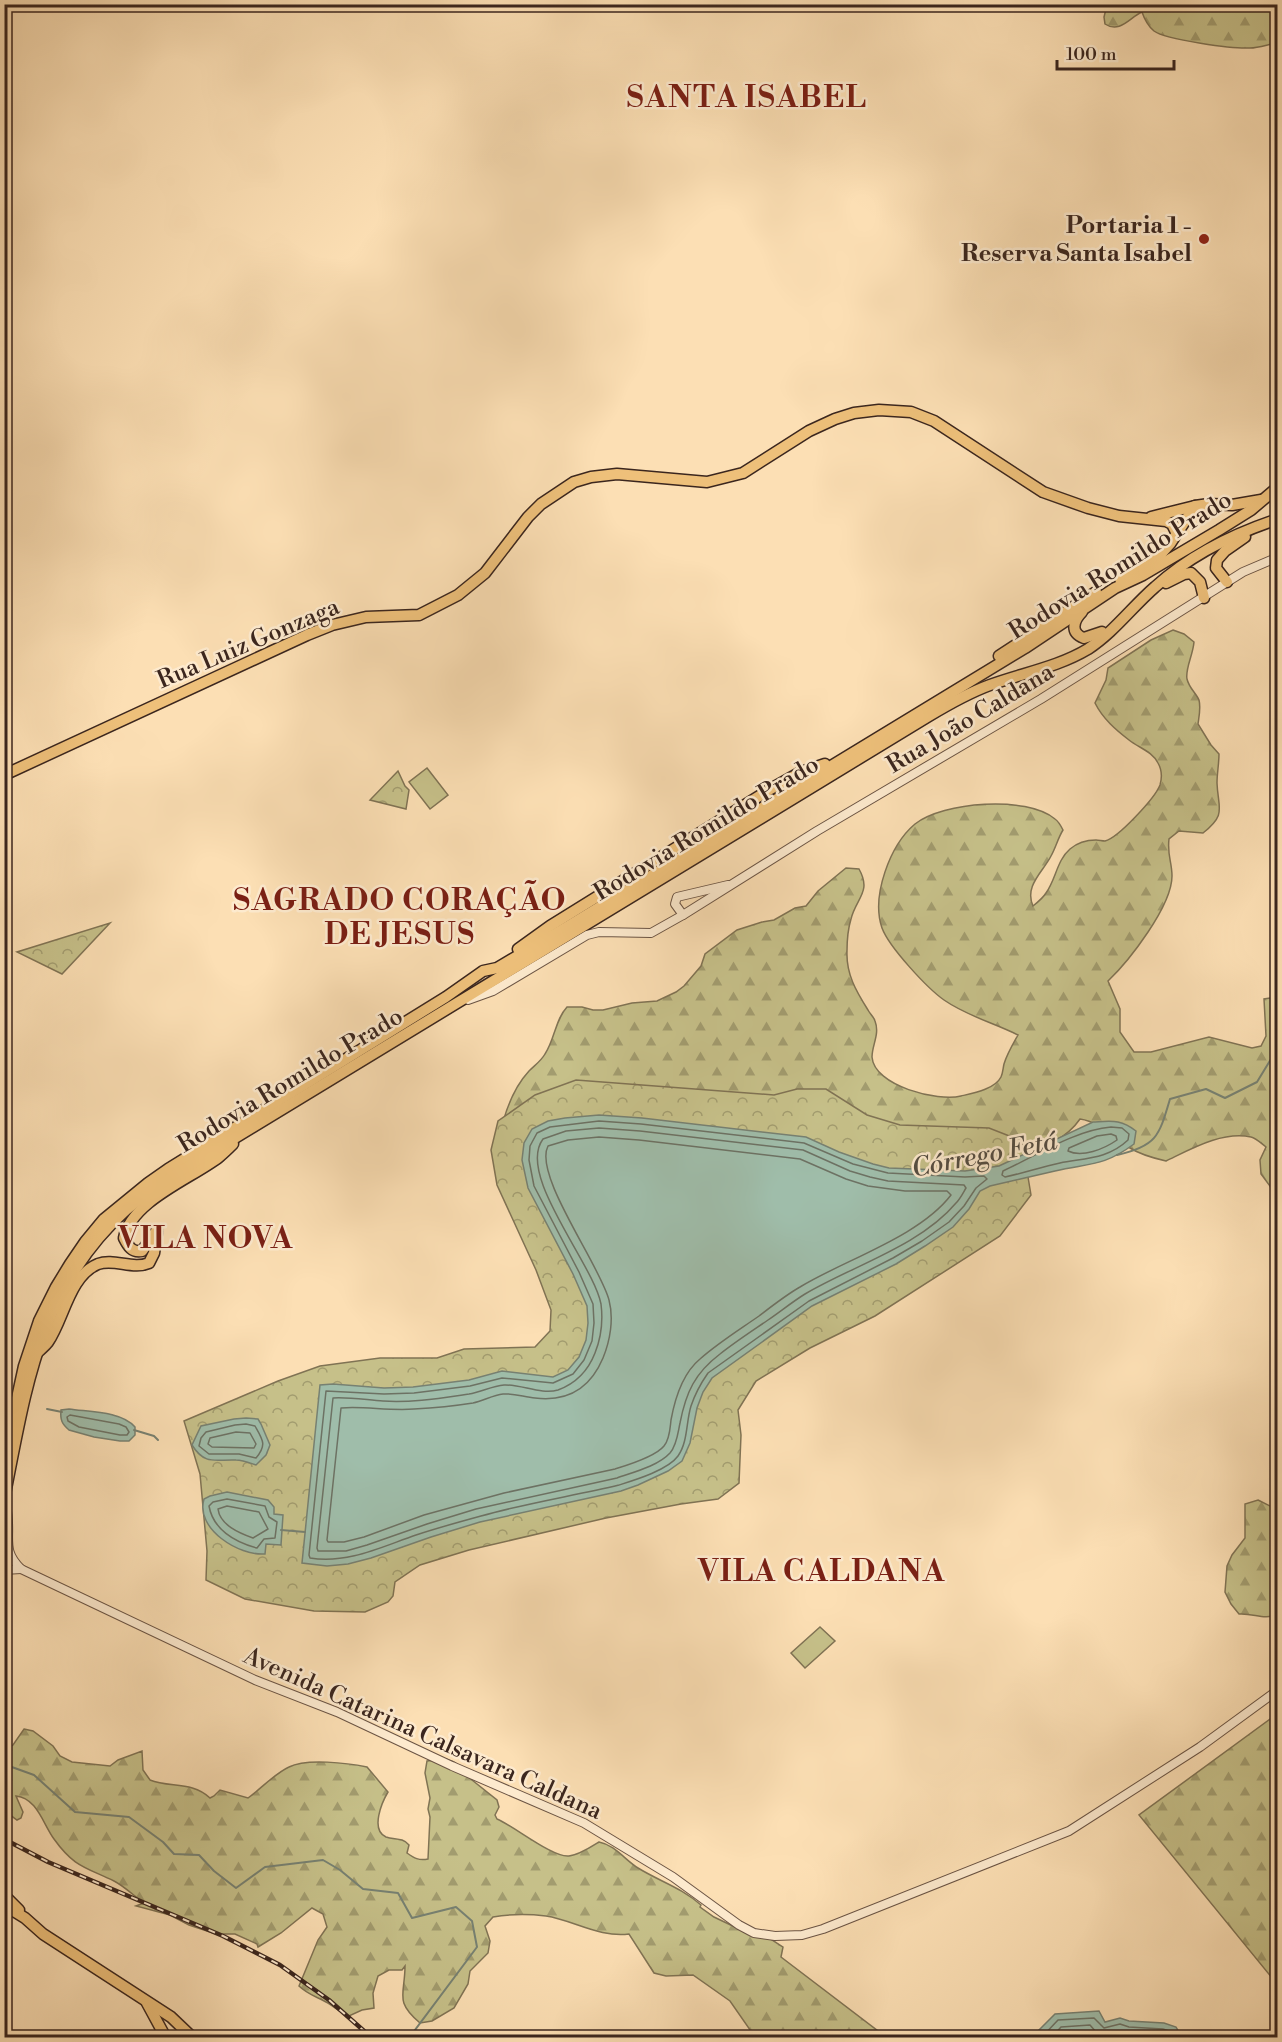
<svg xmlns="http://www.w3.org/2000/svg" width="1282" height="2042" font-family="'Libre Bodoni',serif">
<style>
.forest{fill:url(#forest-firs);stroke:#807354;stroke-width:1.5}
.park{fill:url(#park-crowns);stroke:#807354;stroke-width:1.5}
.garden{fill:#c6c089;stroke:#807354;stroke-width:1.5}
.water{fill:#9fbdaa;stroke:#778172;stroke-width:1.5}
.lines{fill:none;stroke-linecap:round;stroke-linejoin:round}
.shore{stroke:#6d7264;stroke-width:1.5}
.stream{stroke:#778172;stroke-width:2}
.minor-casing{stroke:#6b5444;stroke-width:10}
.major-casing{stroke:#3b261e;stroke-width:13}
.minor{stroke:#fdeace;stroke-width:8}
.major{stroke:#eec07a;stroke-width:10}
.rail-casing{stroke:#3b261e;stroke-width:4.5}
.rail{stroke:#fdeace;stroke-width:2;stroke-dasharray:7;stroke-linecap:butt}
.poi-dot{fill:#8f2418;stroke:#fdeace;stroke-width:2}
.labels{text-anchor:middle;stroke-width:5;stroke-linejoin:round;paint-order:stroke}
.poi-label{font-size:24px;font-weight:bold;fill:#3b261e;stroke:#fdeace;text-anchor:end}
.street-label{font-size:24px;fill:#3b261e;stroke:#fdeace}
.water-label{font-size:26px;font-style:italic;fill:#544c41;stroke:#fdeace}
.district-label{font-size:30px;font-weight:bold;letter-spacing:1.5px;fill:#7a1f14;stroke:#fdeace}
</style>
<defs>
<pattern id="forest-firs" width="22" height="20" patternUnits="userSpaceOnUse" patternTransform="scale(1.5)"><rect width="22" height="20" fill="#c6c089"/><path d="M5 1l3.5 6h-7zM16 11l3.5 6h-7z" fill="#a29c6f"/></pattern>
<pattern id="park-crowns" width="20" height="18" patternUnits="userSpaceOnUse" patternTransform="scale(1.5)"><rect width="20" height="18" fill="#c6c089"/><path d="M2 6a3 3 0 1 1 6 0M12 15a3 3 0 1 1 6 0" fill="none" stroke="#a29c6f"/></pattern>
</defs>
<rect width="100%" height="100%" fill="#fcdfb4"/>
<filter id="stains"><feTurbulence type="fractalNoise" baseFrequency=".00333" numOctaves="4"/><feColorMatrix values="0 0 0 0 .2 0 0 0 0 .09 0 0 0 0 .02 0 0 0 .5 -.17"/></filter>
<radialGradient id="worn" r=".72"><stop offset=".6" stop-color="#630" stop-opacity="0"/><stop offset="1" stop-color="#630" stop-opacity=".3"/></radialGradient>
<g class="forest">
<path d="M1107,5H1277V43C1269,44 1259,48 1250,48C1234,49 1166,40 1154,31C1148,26 1144,18 1142,12C1130,17 1120,34 1105,24L1104,17Z"/>
<path d="M1173,630L1184,634L1194,642C1193,655 1185,669 1187,679C1189,688 1196,693 1199,700C1201,708 1199,717 1198,724L1211,745L1219,754C1219,764 1217,773 1217,783C1218,809 1227,814 1203,833L1179,831L1169,839C1167,855 1172,862 1172,876C1172,906 1129,961 1108,981L1120,1009V1032L1134,1052H1151L1209,1037L1252,1048L1261,1046L1266,1036L1264,999L1277,997V1214L1276,1201L1270,1186L1261,1174L1260,1160L1266,1147C1262,1144 1256,1138 1251,1137C1222,1131 1191,1149 1166,1161C1153,1158 1141,1155 1130,1148C1112,1138 1101,1122 1080,1119C1067,1138 1044,1149 1022,1152L503,1122C508,1104 517,1084 529,1071C535,1065 541,1061 545,1054C555,1039 555,1020 567,1007H582L593,1010H603L632,1003L657,1001L676,992L684,986L701,966L705,954L737,930L762,922L774,920L795,908L806,906L818,891L846,868L859,869C872,892 856,898 851,919C848,929 847,940 847,951C846,974 856,991 868,1010C870,1014 874,1017 875,1021C880,1034 872,1045 872,1057C874,1086 938,1102 961,1096C974,1093 995,1089 1001,1077C1003,1073 1003,1068 1004,1064C1007,1054 1013,1044 1018,1035C994,1023 967,1016 944,1000C927,988 889,947 882,928C871,896 890,845 915,824C943,802 1026,795 1055,819C1058,821 1061,826 1063,830C1058,838 1056,847 1051,856C1043,872 1024,886 1033,906C1038,902 1043,898 1046,893C1056,879 1057,860 1070,849C1077,843 1086,840 1096,840C1099,840 1102,841 1105,841C1118,838 1155,798 1160,785C1162,778 1162,770 1158,763C1152,751 1139,748 1129,740C1116,730 1103,719 1095,703L1106,680L1108,668L1151,640Z"/>
<path d="M1258,1500L1278,1510L1277,1615C1263,1620 1254,1613 1239,1614L1231,1604L1225,1592L1227,1566L1232,1555L1245,1538V1504Z"/>
<polygon points="1277,1714 1278,1714 1277,1984 1139,1815"/>
<path d="M24,1729L33,1731L53,1746L60,1756L72,1762L110,1766L118,1760L142,1751L143,1770L150,1780C170,1788 192,1781 210,1798L214,1796L220,1790L248,1798C262,1788 274,1774 289,1767C306,1758 348,1763 367,1767L388,1792C382,1802 370,1830 386,1837C395,1840 402,1837 409,1845L407,1853C414,1858 419,1861 428,1859L430,1817L428,1809L430,1798L425,1773L427,1761L446,1759L454,1762L461,1767L472,1780L497,1800L499,1807L495,1815L497,1819C514,1826 553,1858 569,1856C579,1855 591,1847 599,1842C615,1845 625,1860 638,1868C659,1881 682,1888 701,1905L700,1907L714,1917L739,1929L760,1932L783,1947L781,1957L886,2037H755L730,2001L693,1975L666,1976L654,1973L629,1934C600,1938 573,1920 546,1916C529,1914 510,1914 493,1917L485,1926L490,1941L488,1953L470,1971L468,1984L454,2008L432,2021L420,2023C394,2001 405,1995 405,1966L402,1970H389L378,1976L373,1993L374,2008L362,2010L349,2016C341,2013 336,2008 328,2003C318,1997 308,1995 299,1986L318,1940L327,1927L323,1914L312,1908L281,1933L258,1947L257,1944L235,1934H216L189,1925L170,1915L136,1906L144,1903C134,1896 124,1886 114,1881C85,1867 74,1867 54,1839C43,1824 37,1798 16,1796L23,1812L21,1818L17,1820L5,1811L4,1751L13,1745Z"/>
</g>
<g class="park">
<polygon points="398,771 405,786 409,790 406,809 370,800"/>
<polygon points="110,923 62,974 17,952"/>
<polygon points="576,1080 774,1095 797,1089 826,1089 867,1115 900,1125 989,1128 1022,1141 1031,1195 1000,1236 875,1316 810,1348 756,1381 738,1410 741,1435 739,1483 718,1499 681,1504 606,1518 469,1550 420,1565 395,1582 393,1596 388,1602 365,1612 314,1611 245,1599 206,1580 207,1551 200,1474 184,1421 278,1381 320,1366 380,1358 437,1358 464,1349 535,1347 550,1331 551,1310 536,1270 497,1185 491,1150 498,1121 535,1095"/>
</g>
<g class="garden">
<polygon points="427,768 448,795 430,809 409,782"/>
<polygon points="820,1627 835,1641 805,1668 791,1653"/>
</g>
<g class="water">
<path d="M599,1115L642,1118L806,1137L839,1152L873,1164L889,1168L965,1171L999,1166L1093,1122C1112,1121 1121,1119 1136,1131L1134,1144C1103,1167 1089,1163 1055,1171C1033,1176 1012,1181 990,1186L980,1191L969,1209L953,1227L925,1246L896,1264L812,1306L712,1378L703,1392L697,1408L690,1443L682,1461L668,1471L638,1485L621,1491L480,1522L431,1537L371,1558L348,1564L327,1566L302,1563L320,1385L333,1384L384,1388L413,1387L469,1380L502,1371L553,1377L568,1370L579,1357L586,1340L588,1323L587,1306L573,1274L528,1188L522,1160L524,1143L532,1129L548,1121L565,1118Z"/>
<path d="M69,1409C89,1412 121,1411 135,1427V1435L129,1441H120L94,1437L69,1430C62,1424 60,1420 61,1410Z"/>
<path d="M246,1418L258,1419L261,1424L270,1445L266,1455L256,1465C250,1463 243,1460 236,1460C216,1459 205,1466 192,1445L201,1426L234,1419Z"/>
<path d="M227,1492L268,1500L274,1507V1514L283,1515L281,1545L266,1544L265,1554C239,1556 195,1529 204,1499L210,1496Z"/>
<polygon points="1099,2011 1105,2022 1120,2018 1129,2021 1164,2023 1176,2027 1182,2037 1032,2037 1055,2014"/>
</g>
<g class="lines">
<g class="shore">
<path d="M599,1121L641,1124L804,1143L853,1164L888,1173L965,1177L984,1176L987,1179L976,1188L964,1206L949,1222L922,1241L893,1258L809,1301L708,1373C701,1383 695,1394 691,1406C686,1422 688,1442 678,1456C668,1470 635,1480 619,1485C573,1496 527,1503 481,1516C459,1522 437,1528 416,1535C381,1547 348,1564 310,1558L309,1555L326,1391L384,1394L414,1393L470,1386L502,1378L553,1383L573,1374L584,1360L592,1341L594,1323L593,1304L579,1272L534,1186L529,1160L530,1146L537,1133L550,1127Z"/>
<path d="M1111,1127L1122,1128L1129,1134L1128,1140C1108,1159 1085,1158 1060,1163C1041,1167 1024,1173 1005,1177L1002,1175L1003,1171C1036,1156 1075,1130 1111,1127Z"/>
<path d="M599,1128L640,1131L803,1150L850,1171L870,1177L888,1181L964,1185L966,1188C963,1193 960,1199 956,1203C920,1246 852,1266 805,1294C792,1302 780,1312 768,1320C752,1331 735,1342 720,1354C695,1373 686,1392 680,1423C678,1432 677,1445 670,1453C658,1466 634,1472 617,1478L476,1509L427,1524L367,1545L346,1551H318L317,1548L333,1398C349,1397 367,1400 383,1401C411,1403 441,1398 469,1394C481,1392 492,1386 504,1385C521,1384 541,1395 558,1390C577,1383 588,1371 595,1353C601,1338 603,1320 601,1304C593,1263 516,1175 543,1139L566,1131Z"/>
<path d="M1111,1134L1116,1136L1117,1140C1104,1149 1082,1158 1068,1151L1069,1148L1097,1136Z"/>
<path d="M599,1137L639,1140L800,1159L846,1179L868,1186L905,1191H947L951,1195C919,1237 844,1260 800,1287C786,1295 772,1306 759,1316C739,1330 718,1343 700,1359C683,1373 675,1398 671,1420C670,1428 670,1439 664,1446C655,1457 628,1465 615,1469L504,1493L424,1515L364,1537L344,1542H328L327,1540L341,1408C364,1406 389,1411 414,1409C433,1408 454,1406 473,1403C483,1401 493,1395 503,1394C514,1393 524,1397 535,1398C568,1402 590,1389 603,1358C610,1341 614,1319 609,1300C600,1265 533,1175 548,1146L568,1140Z"/>
<polygon points="70,1415 119,1424 126,1427 129,1432 127,1435 120,1435 79,1427 68,1421 67,1417"/>
<path d="M246,1424L255,1426C263,1440 267,1445 256,1458L239,1454H209L199,1446L201,1438L206,1432L235,1425Z"/>
<polygon points="236,1432 250,1433 256,1444 254,1448 212,1447 208,1444 210,1438"/>
<path d="M227,1499L265,1506L269,1517L277,1522L275,1538L264,1539L257,1548C234,1542 213,1529 209,1506L213,1502Z"/>
<path d="M227,1506L259,1512L268,1529L253,1538C239,1533 220,1525 218,1509Z"/>
<polyline points="1041,2038 1058,2020 1094,2018 1104,2028 1120,2024 1129,2027 1163,2029 1172,2032 1175,2038"/>
<polyline points="1051,2038 1061,2027 1090,2025 1096,2032 1103,2035 1120,2032 1165,2038"/>
</g>
<g class="stream">
<path d="M1117,1155C1157,1146 1159,1136 1170,1099L1206,1089L1225,1098L1257,1082L1271,1059L1278,1055"/>
<polyline points="47,1409 62,1412"/>
<polyline points="134,1430 154,1436 158,1440"/>
<polyline points="281,1530 305,1532"/>
<polyline points="4,1769 9,1766 34,1775 75,1812 129,1817 163,1842 174,1854 199,1855 214,1871 236,1888 265,1867 323,1860 340,1870 363,1889 398,1893 412,1918 456,1907 472,1921 477,1947 409,2038"/>
</g>
<g class="minor-casing">
<g id="minor">
<polyline points="683,915 675,904 677,897 728,885"/>
<polyline points="468,1000 493,991 587,935 599,932 651,933 683,915 817,831 1041,699 1243,572 1278,557"/>
<path d="M5,1498C6,1506 8,1514 8,1523C9,1543 4,1552 21,1569L255,1680L337,1712L452,1766L584,1823L673,1877L739,1925L754,1933L775,1936L802,1935L823,1929L1069,1831L1200,1747L1278,1690"/>
<polyline points="4,1570 21,1569"/>
</g>
</g>
<g class="major-casing">
<g id="major">
<polyline points="1151,517 1195,506"/>
<polyline points="1120,579 1161,554 1170,544 1195,506 1209,504 1232,505 1261,500"/>
<polyline points="1227,582 1216,568 1217,560 1225,551 1245,537"/>
<polyline points="1166,583 1184,574 1191,573 1200,582 1204,598"/>
<path d="M1082,612C1073,621 1070,633 1084,638L1102,632"/>
<polyline points="999,656 1096,592"/>
<polyline points="4,775 307,635 332,625 366,617 419,615 458,595 485,573 528,517 541,504 574,482 591,477 617,474 707,482 743,473 809,431 835,419 854,413 879,410 911,412 934,421 1043,492 1088,508 1119,516 1166,521 1172,524 1177,534"/>
<polyline points="518,949 550,926 769,790 801,772 825,764"/>
<path d="M157,1230L142,1251C132,1253 128,1246 124,1238C131,1201 192,1178 219,1157C224,1153 229,1148 233,1144"/>
<path d="M38,1352C41,1349 45,1346 48,1342C64,1319 69,1276 98,1264C114,1258 133,1270 149,1263L154,1253L157,1233"/>
<polyline points="4,1458 24,1366 39,1321 56,1287 70,1264 85,1242 104,1219 148,1183 168,1169 446,997 483,971 497,968 570,925 1025,648 1115,588 1143,575 1219,530 1251,510 1278,487"/>
<path d="M4,1499C26,1390 38,1289 126,1210C141,1197 158,1186 174,1175L929,716C949,704 968,693 990,685C1023,673 1058,667 1088,649C1114,632 1132,607 1155,587C1190,555 1233,534 1278,519"/>
<polyline points="4,1895 19,1910"/>
<polyline points="4,1905 25,1918 43,1934 171,2017 193,2038"/>
<polyline points="147,2003 166,2038"/>
</g>
</g>
<use href="#minor" class="minor"/>
<use href="#major" class="major"/>
<g class="rail-casing">
<polyline id="rail" points="4,1839 48,1862 223,1936 280,1965 329,2000 372,2038"/>
</g>
<use href="#rail" class="rail"/>
</g>
<circle class="poi-dot" cx="1204" cy="239" r="6"/>
<g class="labels">
<g class="poi-label">
<text x="1192" y="233">Portaria 1 -<tspan x="1192" dy="28">Reserva Santa Isabel</tspan></text>
</g>
<g class="street-label">
<text transform="translate(1120 565) rotate(-32)" y="8">Rodovia Romildo Prado</text>
<text transform="translate(248 643) rotate(-23)" y="8">Rua Luiz Gonzaga</text>
<text transform="translate(970 718) rotate(-31)" y="8">Rua João Caldana</text>
<text transform="translate(706 828) rotate(-31)" y="8">Rodovia Romildo Prado</text>
<text transform="translate(290 1080) rotate(-31)" y="8">Rodovia Romildo Prado</text>
<text transform="translate(423 1733) rotate(24)" y="8">Avenida Catarina Calsavara Caldana</text>
</g>
<g class="water-label">
<text transform="translate(984 1154) rotate(-11)" y="9">Córrego Fetá</text>
</g>
<g class="district-label">
<text x="747" y="107">SANTA ISABEL</text>
<text x="400" y="910">SAGRADO CORAÇÃO<tspan x="400" dy="34">DE JESUS</tspan></text>
<text x="206" y="1248">VILA NOVA</text>
<text x="822" y="1581">VILA CALDANA</text>
</g>
</g>
<rect width="1282" height="2042" fill="none" stroke="#fcdfb4" stroke-width="24"/>
<rect x="6" y="6" width="1270" height="2030" fill="none" stroke="#3b261e" stroke-width="3"/>
<rect x="12" y="12" width="1258" height="2018" fill="none" stroke="#3b261e" stroke-width="1.5"/>
<path d="M1057 60v9h117v-9" fill="none" stroke="#3b261e" stroke-width="3"/>
<text x="1066" y="60" font-size="18" fill="#3b261e" stroke="#fdeace" stroke-width="4.5" paint-order="stroke">100 m</text>
<rect width="100%" height="100%" filter="url(#stains)"/>
<rect width="100%" height="100%" fill="url(#worn)"/>
</svg>
